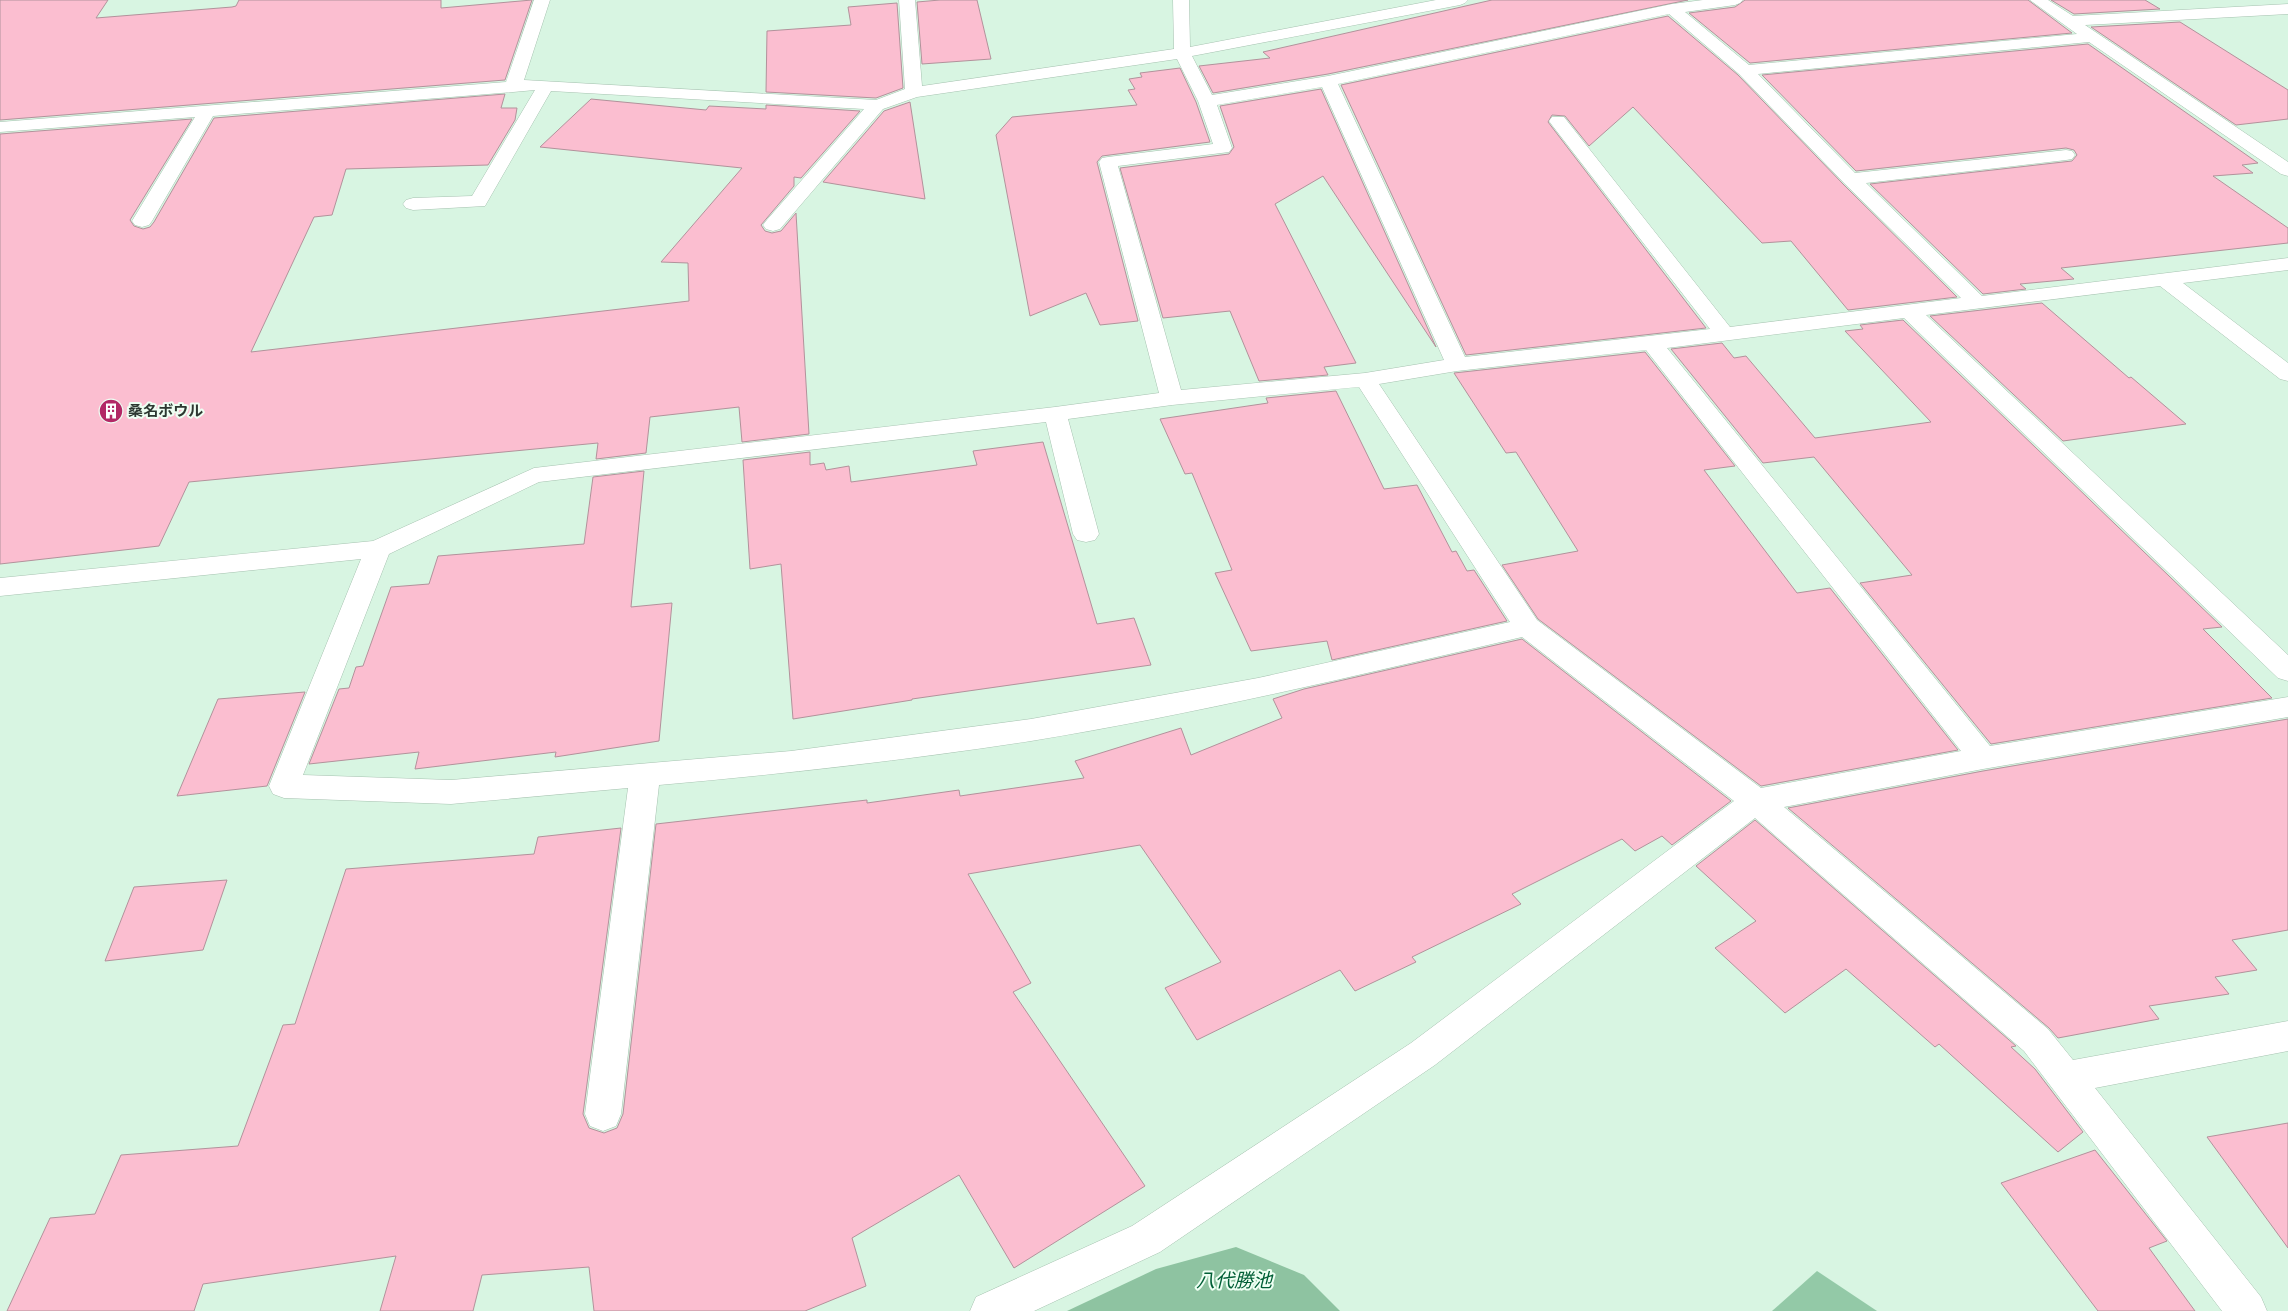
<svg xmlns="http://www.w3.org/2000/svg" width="2288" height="1311" font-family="Inter,'Noto Sans JP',sans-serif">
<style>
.forest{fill:#93c9a7}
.water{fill:#8ec3a1}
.building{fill:#fbbed0;stroke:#b2929b}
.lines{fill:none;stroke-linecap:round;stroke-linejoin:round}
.street-casing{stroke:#a6c2b0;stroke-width:1}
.street{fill:#fff;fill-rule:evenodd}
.labels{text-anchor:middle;stroke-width:4;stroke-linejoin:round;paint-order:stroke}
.poi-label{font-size:15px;font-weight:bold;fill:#2d3831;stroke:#eefff3;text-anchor:start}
.near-water-label{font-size:19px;font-style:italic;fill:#005f36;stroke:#eefff3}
</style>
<rect width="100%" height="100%" fill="#d8f5e2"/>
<polygon class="forest" points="1817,1271 1877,1311 1772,1311"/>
<polygon class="water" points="1236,1247 1304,1275 1340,1311 1067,1311 1156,1269"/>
<g class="building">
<polygon points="0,0 108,0 96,18 232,7 236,6 239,0 441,0 441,8 532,0 505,80 0,120"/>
<polygon points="940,0 977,0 991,59 922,64 917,2"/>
<polygon points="1492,0 1688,0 1328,74 1213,93 1199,66 1270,58 1263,52"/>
<polygon points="1745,0 2028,0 2072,33 1750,63 1689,13 1735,7"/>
<polygon points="2051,0 2145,0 2160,9 2074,14"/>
<polygon points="897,3 903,88 876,98 766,92 767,31 851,25 848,7"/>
<polygon points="1668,16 1738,75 1843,184 1957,297 1848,310 1791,241 1762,243 1633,107 1589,146 1565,116 1552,115 1548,122 1706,328 1466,355 1341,85"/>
<polygon points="2180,22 2288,90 2288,119 2236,125 2091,27"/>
<polygon points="2088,44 2258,163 2242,165 2253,173 2213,176 2288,228 2288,243 2061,268 2074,279 2020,284 2026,289 1983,294 1870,184 2072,161 2077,155 2074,150 2066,148 1856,171 1762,75"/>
<polygon points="1180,68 1196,102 1210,142 1102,156 1097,162 1138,321 1100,325 1086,293 1030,316 996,135 1012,117 1137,105 1128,90 1135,89 1129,79 1142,77 1140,73"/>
<polygon points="1321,89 1436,347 1323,176 1275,204 1356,363 1324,367 1328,375 1259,381 1230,311 1163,318 1120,168 1229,154 1234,147 1220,106"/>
<polygon points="505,94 501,108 517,108 515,120 488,165 346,169 332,215 314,217 251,352 689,301 688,263 661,262 742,168 540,147 591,99 706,110 709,106 766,109 766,105 860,111 801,178 794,177 794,186 761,225 765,231 772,233 781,231 796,213 809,434 742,442 739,407 650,417 646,453 596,459 598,443 189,482 159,546 0,564 0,134 192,119 130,220 134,226 143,229 150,227 154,222 214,118"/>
<polygon points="910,102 925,199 823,182 884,111"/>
<polygon points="2042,303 2129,378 2131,377 2186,424 2063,441 1930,316"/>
<polygon points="1903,320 2222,627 2203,629 2272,698 1991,744 1860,583 1912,575 1814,457 1763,463 1671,349 1722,343 1734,358 1746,356 1815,438 1931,422 1845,331 1863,329 1860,325"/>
<polygon points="1645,352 1735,466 1704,470 1797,593 1830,588 1958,750 1761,786 1538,619 1502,565 1578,551 1516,452 1506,453 1454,373"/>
<polygon points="1336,391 1384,489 1417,485 1452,552 1456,551 1467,571 1474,570 1507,621 1332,660 1327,641 1251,651 1215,573 1232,570 1192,473 1185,474 1160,419 1268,403 1266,398"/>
<polygon points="1043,442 1097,624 1134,618 1151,665 912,699 912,700 793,719 781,564 750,569 743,460 810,452 810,465 824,463 826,470 849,466 851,482 977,465 973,451"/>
<polygon points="644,471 631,607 672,603 659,741 555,757 556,752 415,769 419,752 309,764 339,689 349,688 356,667 363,666 391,587 429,584 438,556 584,544 593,477"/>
<polygon points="1522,639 1731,801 1672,845 1662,836 1635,851 1622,839 1512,894 1521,904 1412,957 1416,962 1355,991 1340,970 1197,1040 1165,988 1221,962 1140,845 968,874 1031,983 1013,992 1145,1186 1014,1268 959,1175 852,1238 866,1286 805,1311 594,1311 589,1267 482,1275 473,1311 380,1311 396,1256 203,1284 194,1311 7,1311 50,1218 95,1214 121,1155 238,1146 283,1025 295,1024 346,869 534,854 538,837 621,828 583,1114 589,1128 604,1133 617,1128 623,1114 656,824 867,800 867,803 959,790 960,796 1084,778 1075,761 1181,728 1191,755 1282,718 1273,699 1304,689"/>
<polygon points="305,692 267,786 177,796 218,699"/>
<polygon points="2288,719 2288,930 2232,940 2257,970 2215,977 2229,994 2149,1006 2159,1019 2058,1038 2049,1028 1788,808 1983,771"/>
<polygon points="1755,820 2016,1046 2011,1047 2035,1069 2083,1132 2058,1152 1939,1044 1935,1047 1846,969 1785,1013 1715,948 1756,921 1696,866"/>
<polygon points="227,880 203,950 105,961 134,887"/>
<polygon points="2288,1123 2288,1248 2207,1137"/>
<polygon points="2095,1150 2167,1241 2149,1248 2195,1311 2098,1311 2001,1183"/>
</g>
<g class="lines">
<g class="street-casing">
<path id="street" d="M534,0H550L524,80L876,100L905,89L899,0H915L922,86L1174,49L1173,0H1189L1190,47L1436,0H1468L1465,3L1460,5L1192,56L1212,95L1328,76L1672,4L1703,0H1743L1740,3L1735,5L1685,12L1749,65L2077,34L2030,0H2048L2073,16L2288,4V14L2085,25L2288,162V176L2281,174L2089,42L1758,74L1855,173L2066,150L2072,151L2075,155L2072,159L2066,160L1866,183L1982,296L2288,258V270L2183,283L2288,363V381L2280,379L2160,286L1926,315L2288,655V681L2278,678L1904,318L1667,348L1990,746L2288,697V717L1983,769L1784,807L2048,1029L2073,1060L2288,1021V1051L2095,1088L2261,1297L2267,1311H2222L2024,1051L1755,818L1435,1065L1160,1252L1034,1311H970L976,1297L1132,1226L1411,1043L1734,801L1522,637C1359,675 1196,714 1031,741C907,760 783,774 659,785L621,1114L616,1126L603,1131L590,1126L585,1114L628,788L451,804L284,798L273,794L269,786L361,559L0,596V578L373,541L534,468L1055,407L1159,393L1099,162L1102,158L1108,157L1213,144L1198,101L1177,59L917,97L883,109L780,229L773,231L766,229L763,225L766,221L864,109L551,91L485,206L413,210L406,208L403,204L406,200L413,198L472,196L535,90L513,92L213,116L152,221L149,225L142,227L135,225L132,221L195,117L0,132V122L506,82ZM1669,14L1739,74L1844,183L1961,298L1730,327L1564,117H1552L1549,121L1552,125L1710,329L1465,357L1338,84ZM1322,87L1444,360L1365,373L1181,390L1118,166L1229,152L1232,148L1217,105ZM1646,350L1961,751L1761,788L1537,620L1379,384L1457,371ZM1359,387L1510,622L1258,678L1031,719L791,751L451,780L303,775L389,554L539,482L1046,422L1073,534L1077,540L1086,542L1095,540L1099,534L1068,419L1172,405Z"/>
</g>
<use href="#street" class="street"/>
</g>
<defs>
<g id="building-disc" transform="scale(1.25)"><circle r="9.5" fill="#b22866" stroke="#eefff3"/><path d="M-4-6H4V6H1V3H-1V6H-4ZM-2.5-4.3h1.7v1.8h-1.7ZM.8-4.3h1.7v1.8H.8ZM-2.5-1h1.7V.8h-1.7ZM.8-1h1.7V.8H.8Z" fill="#fff"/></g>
</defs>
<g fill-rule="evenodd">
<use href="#building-disc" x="111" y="411"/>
</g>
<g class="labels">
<g class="poi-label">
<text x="128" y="416">桑名ボウル</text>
</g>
<g class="near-water-label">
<text x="1234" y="1287">八代勝池</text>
</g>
</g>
</svg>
